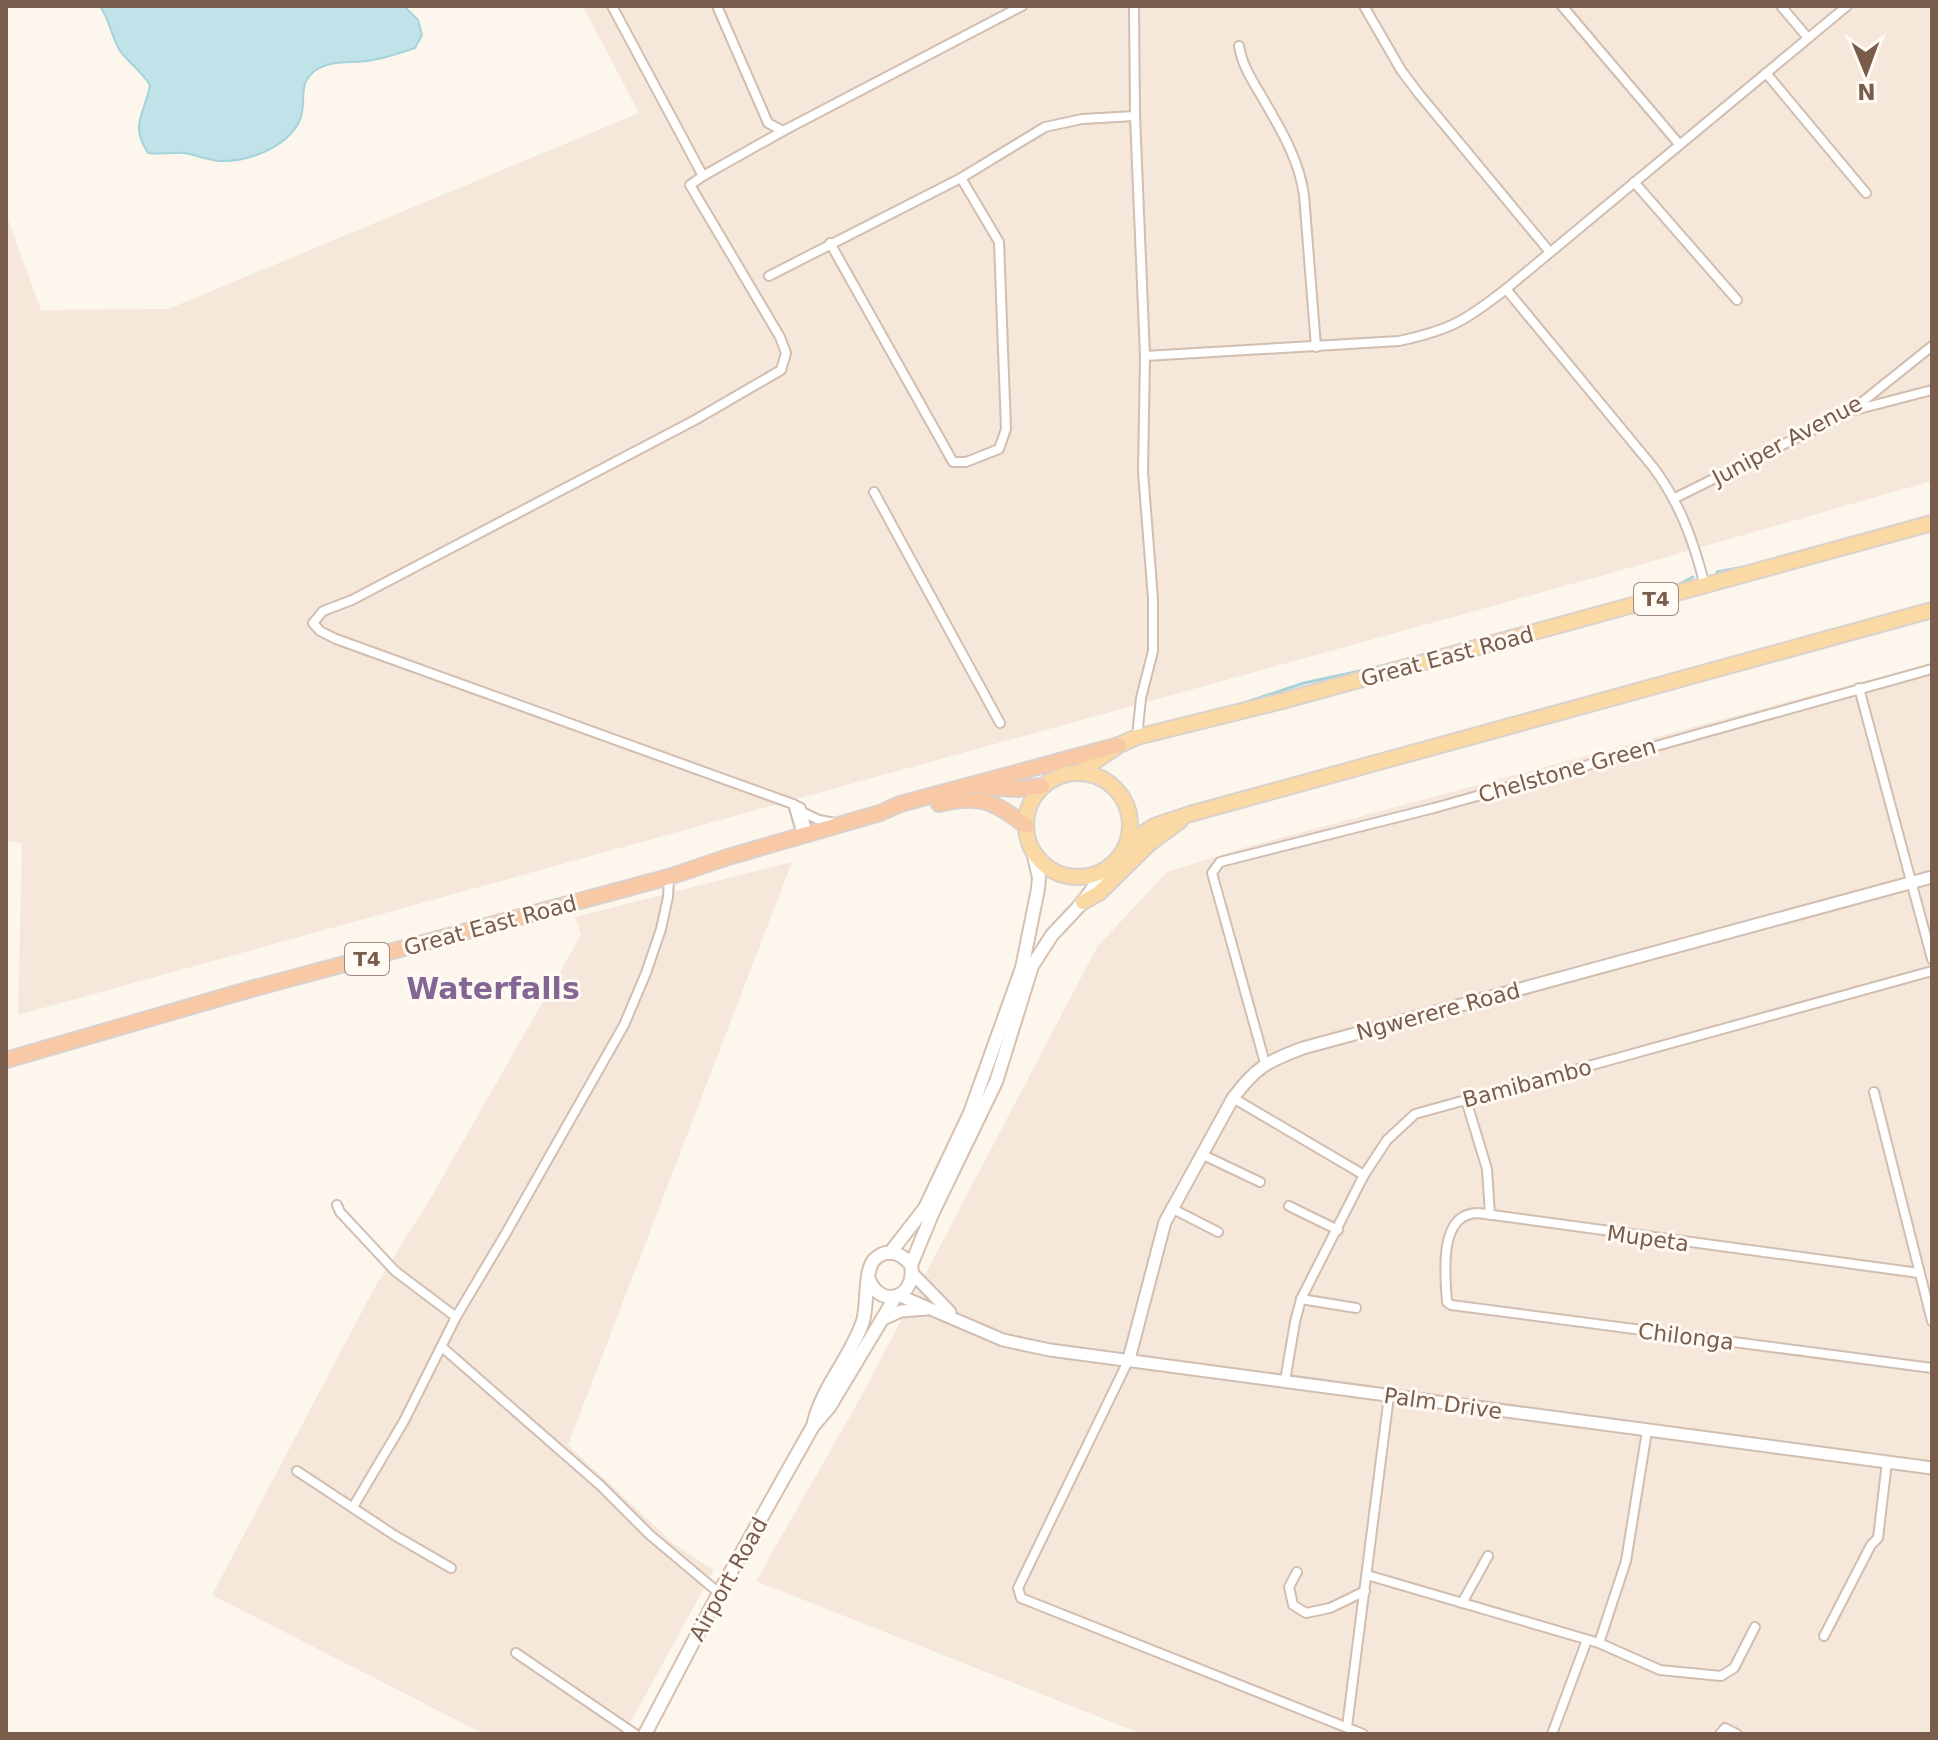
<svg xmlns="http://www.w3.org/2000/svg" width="1938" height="1740" font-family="'DejaVu Sans',sans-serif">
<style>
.residential{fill:#f5e8da}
.water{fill:#bfe3e8;stroke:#a5d3da;stroke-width:2}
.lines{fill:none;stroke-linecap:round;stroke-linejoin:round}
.stream{stroke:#a5d3da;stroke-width:3}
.minor-casing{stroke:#d1beb0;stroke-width:12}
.tertiary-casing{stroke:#d1beb0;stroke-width:15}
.secondary-casing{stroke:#d6c0b0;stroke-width:16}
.primary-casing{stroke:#dad1cd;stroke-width:18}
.trunk-casing{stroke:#dad1cd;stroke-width:18}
.minor{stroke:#fff;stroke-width:8}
.tertiary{stroke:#fff;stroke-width:11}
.secondary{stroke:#fff;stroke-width:12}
.primary{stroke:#fbd9a5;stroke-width:14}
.trunk{stroke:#f9c8a4;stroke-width:14}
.labels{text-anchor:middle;stroke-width:6;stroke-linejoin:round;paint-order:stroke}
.shield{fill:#fffaf3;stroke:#a28b7f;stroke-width:2}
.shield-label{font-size:20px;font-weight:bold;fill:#7a5c4d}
.street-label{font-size:22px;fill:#7a5c4d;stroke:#fffaf3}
.district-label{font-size:30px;font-weight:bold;fill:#846695;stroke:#fffaf3}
</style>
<rect width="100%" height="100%" fill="#fdf6ec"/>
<g class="residential">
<polygon points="583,6 1932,6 1932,481 1597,577 18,1015 22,843 6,841 6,214 41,310 168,309 639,113"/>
<polygon points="1932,663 1932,1734 1142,1734 756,1581 862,1395 1097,947 1167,872 1243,848"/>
<polygon points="792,862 568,1445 674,1544 714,1570 624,1734 484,1734 212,1595 376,1285 429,1201 581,935 575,917"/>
</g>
<path class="water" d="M100,6H404L418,20L422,35L415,48C400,53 383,59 367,61C351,63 334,60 319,68C294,83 309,102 299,122C286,148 247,162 220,161C207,160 196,155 184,153C171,152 160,155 148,153C129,124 145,114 150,85C141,70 125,60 119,49C111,35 110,21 100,6Z"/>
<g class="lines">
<g class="stream">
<polyline points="1775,559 1791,554"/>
<polyline points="1717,572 1744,567"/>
<polyline points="1676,586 1693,577"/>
<polyline points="1241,704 1304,683 1379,667 1484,639"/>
</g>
<g class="minor-casing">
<g id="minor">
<polyline points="612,6 703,176 783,131 1022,6"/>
<polyline points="717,6 768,123 783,131"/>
<polyline points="1134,6 1135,116 1145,356 1143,472 1153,599 1153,651 1141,698 1137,737"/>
<polyline points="1364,6 1401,70 1419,94 1549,251"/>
<polyline points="1562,6 1679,144"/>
<polyline points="1781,6 1808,38"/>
<path d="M1239,46C1242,65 1252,80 1262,97C1280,128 1299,159 1304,195L1316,347"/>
<polyline points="1766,73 1866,193"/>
<polyline points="703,176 690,185 780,337 786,353 781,370 695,420 352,600 323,611 313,623 320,631 336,639 793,804 801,808 808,834"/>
<polyline points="1634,182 1737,300"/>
<polyline points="830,243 953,462 966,462 999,449 1006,429 999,242 961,178"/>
<polyline points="769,276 961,178 1045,127 1082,119 1135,116"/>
<path d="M1506,289L1653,467C1680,503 1694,542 1705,586"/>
<path d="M1145,356L1399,341C1450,330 1465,321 1506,289L1847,6"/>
<polyline points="1855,410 1932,390"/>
<polyline points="874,492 1000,723"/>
<polyline points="1675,498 1851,411 1932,346"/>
<polyline points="1859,688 1932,959"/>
<polyline points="793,804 802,835"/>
<polyline points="802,812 819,820 835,823"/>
<polyline points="1265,1063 1212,873 1220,862 1434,808 1932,669"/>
<polyline points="1874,1092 1932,1321"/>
<polyline points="1233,1098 1364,1175"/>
<polyline points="1466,1100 1487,1169 1490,1215"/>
<polyline points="1201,1154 1260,1182"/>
<polyline points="337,1205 340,1212 395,1271 456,1317"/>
<polyline points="1289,1206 1338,1230"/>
<polyline points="1171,1208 1218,1232"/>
<path d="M1919,1273L1478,1213C1438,1213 1445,1275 1447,1302L1451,1305L1932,1368"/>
<polyline points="1301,1299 1356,1308"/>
<polyline points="442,1347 601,1486 650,1535 719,1593"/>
<polyline points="1129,1359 1018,1588 1021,1598 1363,1734"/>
<polyline points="1285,1381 1295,1322 1301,1299 1364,1175 1387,1140 1415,1114 1932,971"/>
<polyline points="297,1471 394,1535 451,1568"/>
<polyline points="353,1507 404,1421 456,1317 506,1233 624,1025 646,973 661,929 668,897 669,877"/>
<polyline points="1297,1572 1289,1587 1293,1605 1306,1613 1330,1608 1365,1591"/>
<polyline points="1367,1575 1599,1643 1660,1670 1721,1676 1734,1668 1755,1627"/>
<polyline points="1462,1603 1488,1556"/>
<polyline points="1824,1636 1871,1545 1878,1538 1887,1462"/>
<polyline points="1599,1643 1626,1561 1647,1431"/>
<polyline points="516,1653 635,1734"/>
<polyline points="1347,1727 1389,1396"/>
<polyline points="1552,1734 1587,1640"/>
<polyline points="1720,1734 1725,1728 1737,1734"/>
</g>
</g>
<g class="tertiary-casing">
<g id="tertiary">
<polyline points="912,1273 950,1312"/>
<polyline points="898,1295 1003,1340 1050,1350 1932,1468"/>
<polyline points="881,1320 901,1311 927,1309"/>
<path d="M1129,1359L1165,1222L1233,1098C1256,1067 1268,1061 1303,1048L1932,877"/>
</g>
</g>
<g class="secondary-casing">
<g id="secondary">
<polyline points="890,1253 925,1208 970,1113 1022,968 1038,889 1039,877 1033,852"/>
<polyline points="911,1265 933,1212 996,1082 1032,966 1052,935 1083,902 1106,870"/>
<path d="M814,1422C823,1386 851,1357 863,1321C868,1305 864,1271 874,1260C886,1247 902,1253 911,1265C917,1297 882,1310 869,1280"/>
<polyline points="645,1734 719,1593 813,1426 830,1406 896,1296"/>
</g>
</g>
<g class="primary-casing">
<g id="primary">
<polyline points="1081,771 1119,745 1137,737 1282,701 1932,523"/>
<circle cx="1078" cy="825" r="52"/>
<polyline points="1128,843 1154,826 1190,814 1932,610"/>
<polyline points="1083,902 1099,893 1150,843 1180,821"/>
</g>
</g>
<g class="trunk-casing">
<g id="trunk">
<polyline points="982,787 1018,789 1042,786"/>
<path d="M939,804C979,794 994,801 1026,826"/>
<polyline points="6,1060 251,989 669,877 728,857 880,813 900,804 1119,745"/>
</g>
</g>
<use href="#minor" class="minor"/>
<use href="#tertiary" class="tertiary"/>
<use href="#secondary" class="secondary"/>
<use href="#primary" class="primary"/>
<use href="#trunk" class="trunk"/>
</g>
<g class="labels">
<g class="shield">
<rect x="1634" y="583" width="44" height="32" rx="6"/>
<rect x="345" y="943" width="44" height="32" rx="6"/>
</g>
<g class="shield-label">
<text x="1656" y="606">T4</text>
<text x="367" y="966">T4</text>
</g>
<g class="street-label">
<text transform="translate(1787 440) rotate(-28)" y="8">Juniper Avenue</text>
<text transform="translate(1447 656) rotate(-15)" y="8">Great East Road</text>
<text transform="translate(1567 770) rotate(-16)" y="8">Chelstone Green</text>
<text transform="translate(490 925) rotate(-15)" y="8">Great East Road</text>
<text transform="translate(1438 1011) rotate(-15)" y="8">Ngwerere Road</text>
<text transform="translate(1527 1083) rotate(-15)" y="8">Bamibambo</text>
<text transform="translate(1648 1238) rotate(8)" y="8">Mupeta</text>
<text transform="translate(1686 1336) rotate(7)" y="8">Chilonga</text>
<text transform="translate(1443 1403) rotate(8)" y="8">Palm Drive</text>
<text transform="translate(728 1579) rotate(-61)" y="8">Airport Road</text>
</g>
<g class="district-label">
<text x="493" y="999">Waterfalls</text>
</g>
</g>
<rect width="1938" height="1740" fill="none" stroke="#7a5c4d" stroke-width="16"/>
<g transform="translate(1866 72) rotate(179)" stroke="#fffaf3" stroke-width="6" paint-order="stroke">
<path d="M0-6L14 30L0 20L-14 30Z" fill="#7a5c4d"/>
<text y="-12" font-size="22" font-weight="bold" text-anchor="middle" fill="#7a5c4d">N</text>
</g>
</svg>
